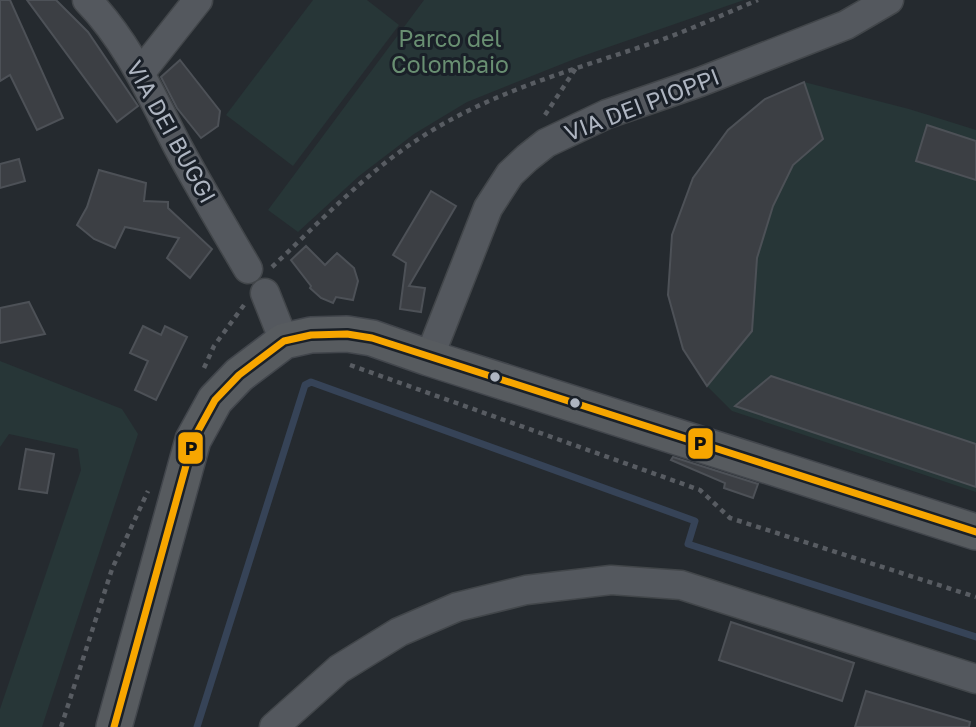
<svg xmlns="http://www.w3.org/2000/svg" width="976" height="727" font-family="'Golos Text',sans-serif">
<style>
.green{fill:#273637}
.lines{fill:none;stroke-linecap:round;stroke-linejoin:round}
.stream{stroke:#364357;stroke-width:7}
.building{fill:#3c3f44;stroke:#4d5157;stroke-width:2}
.minor-casing{stroke:#42464a;stroke-width:31}
.major-casing{stroke:#42464c;stroke-width:38}
.path{stroke:#585c62;stroke-width:4.5;stroke-dasharray:5 5;stroke-linecap:butt}
.minor{stroke:#54585e;stroke-width:28}
.major{stroke:#575b5f;stroke-width:35}
.bus-1-casing{stroke:#1a2028;stroke-width:12}
.bus-1{stroke:#f7a600;stroke-width:7}
.bus-dot{fill:#aeb5c1;stroke:#1a2028;stroke-width:2.5}
.labels{text-anchor:middle;stroke-width:6;stroke-linejoin:round;paint-order:stroke}
.park-label{font-size:23px;fill:#698f72;stroke:#1a2028}
.street-label{font-size:23px;fill:#aeb5c1;stroke:#1a2028}
.line-badge{stroke:#1a2028;stroke-width:2.5}
.pale-badge-label{font-size:19px;text-anchor:middle;font-weight:bold;fill:#111}
</style>
<rect width="100%" height="100%" fill="#252a2f"/>
<g class="green">
<polygon points="313,0 367,0 399,25 293,166 226,115"/>
<polygon points="424,0 744,0 577,58 467,102 414,134 359,176 298,232 268,210"/>
<polygon points="804,82 909,109 976,130 976,492 732,411 707,386 683,349 668,295 693,178 728,130 765,99"/>
<polygon points="0,361 122,409 138,434 42,727 0,727 0,709 81,470 78,449 9,434 0,447"/>
</g>
<g class="lines">
<polyline class="stream" points="197,727 305,385 311,382 695,521 688,544 976,637"/>
</g>
<g class="building">
<polygon points="0,0 10,0 63,118 37,130 10,75 0,81"/>
<polygon points="27,0 56,0 88,32 138,106 117,122"/>
<polygon points="180,60 220,111 218,126 201,138 177,108 161,77"/>
<polygon points="804,82 823,139 793,165 773,206 757,258 752,331 707,386 683,349 668,295 672,235 693,178 728,130 765,99"/>
<polygon points="927,125 976,141 976,180 916,161"/>
<polygon points="19,159 25,181 0,188 0,164"/>
<polygon points="99,170 146,183 144,201 168,202 168,208 212,249 190,278 167,258 179,238 125,227 115,248 94,239 77,225 87,207"/>
<polygon points="431,191 456,206 409,286 425,288 421,312 400,309 406,263 393,255"/>
<polygon points="306,246 325,265 337,253 354,268 358,281 353,300 336,297 333,303 321,298 310,288 311,286 291,260"/>
<polygon points="29,302 45,334 0,343 0,308"/>
<polygon points="143,326 161,335 165,326 187,337 156,400 135,390 148,361 130,353"/>
<polygon points="771,376 976,444 976,487 735,406"/>
<polygon points="26,449 54,454 47,493 19,489"/>
<polygon points="673,457 758,484 753,498 724,488 725,483 671,460"/>
<polygon points="731,622 854,663 842,701 719,660"/>
<polygon points="866,691 970,722 969,727 855,727"/>
</g>
<g class="lines">
<g class="minor-casing">
<g id="minor">
<path d="M87,0C128,42 151,95 178,147C200,188 224,228 248,269"/>
<polyline points="141,72 198,0"/>
<polyline points="265,293 284,341"/>
<polyline points="429,358 488,208 510,174 527,158 546,143 607,114 700,82 846,25 889,0"/>
<polyline points="274,727 339,669 399,632 457,607 526,590 611,580 681,585 976,679"/>
</g>
</g>
<g class="major-casing">
<polyline id="major" points="114,727 193,440 215,400 239,375 284,341 311,335 347,334 372,338 429,358 976,532"/>
</g>
<g class="path">
<polyline points="545,115 576,68"/>
<path d="M272,267C319,223 365,173 420,138C492,91 574,70 655,42C690,30 724,14 758,0"/>
<polyline points="350,365 700,490 730,518 976,597"/>
<polyline points="204,368 214,346 244,305"/>
<polyline points="61,727 112,569 148,491"/>
</g>
<use href="#minor" class="minor"/>
<use href="#major" class="major"/>
<g class="bus-1-casing">
<polyline id="bus-1" points="114,727 193,440 215,400 239,375 284,341 311,335 347,334 372,338 976,532"/>
</g>
<use href="#bus-1" class="bus-1"/>
</g>
<g class="bus-dot">
<circle cx="495" cy="377" r="6"/>
<circle cx="575" cy="403" r="6"/>
</g>
<g class="labels">
<g class="park-label">
<text x="450" y="47">Parco del<tspan x="450" dy="26">Colombaio</tspan></text>
</g>
<g class="street-label">
<text transform="translate(642 105) rotate(-21)" y="8">VIA DEI PIOPPI</text>
<text transform="translate(171 132) rotate(61)" y="8">VIA DEI BUGGI</text>
</g>
</g>
<g class="line-badge">
<rect x="687" y="427" width="27" height="33" rx="7" fill="#f7a600"/>
<rect x="177" y="431" width="27" height="34" rx="7" fill="#f7a600"/>
</g>
<g class="pale-badge-label">
<text x="700" y="450">P</text>
<text x="191" y="455">P</text>
</g>
</svg>
